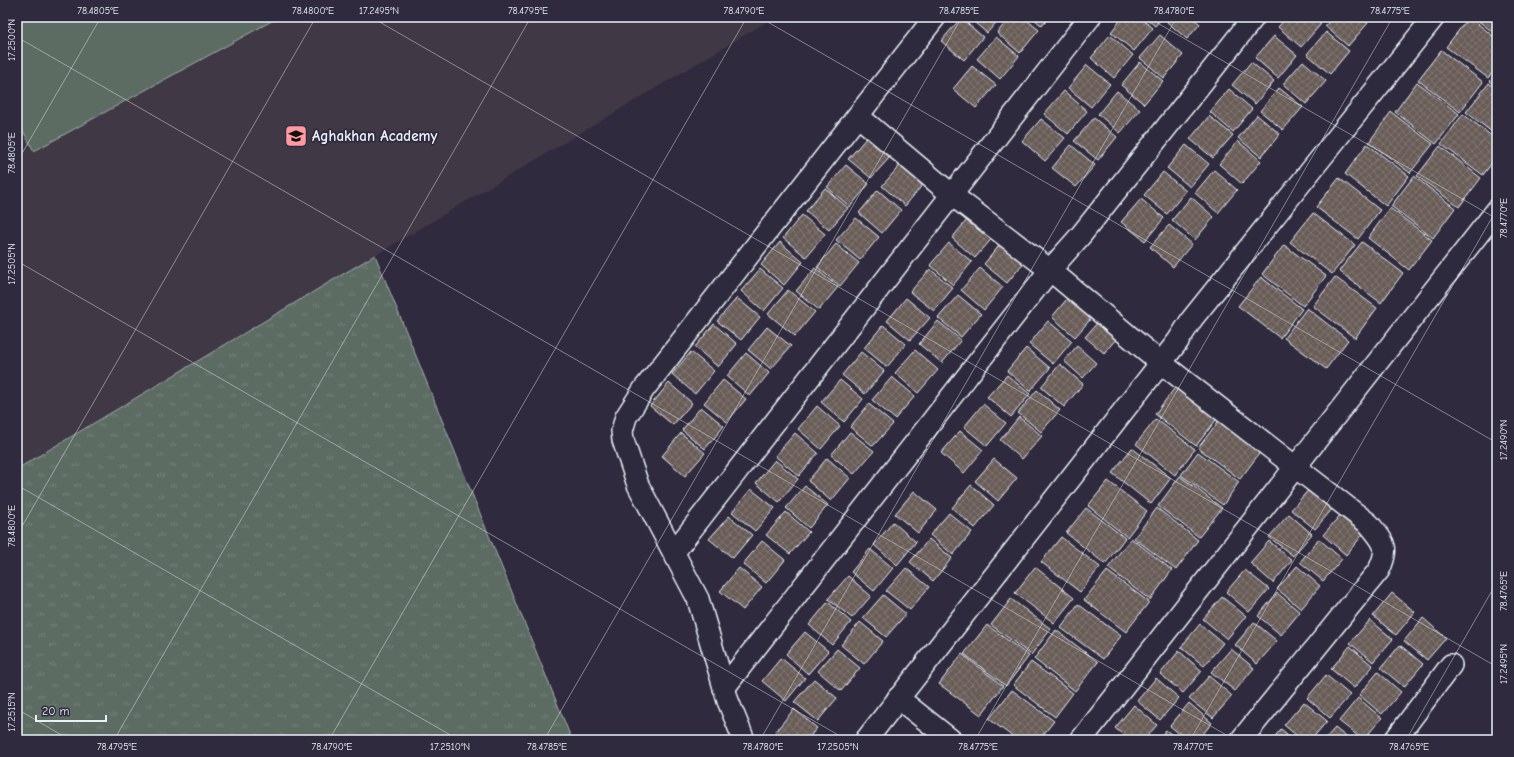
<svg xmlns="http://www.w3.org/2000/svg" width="1514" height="757" font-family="'Comic Neue',sans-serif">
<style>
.built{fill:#413945}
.grass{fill:url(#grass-tufts);stroke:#a2aeae}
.park{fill:#5c6c64;stroke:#a2aeae}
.building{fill:url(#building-cross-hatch);stroke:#e8f1f8}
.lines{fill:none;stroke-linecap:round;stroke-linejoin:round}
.minor-casing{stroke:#e8f1f8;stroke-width:24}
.minor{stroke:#2f2a3d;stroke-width:21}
.ticks{fill:none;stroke:#e8f1f8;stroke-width:1;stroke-opacity:0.45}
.labels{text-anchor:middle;stroke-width:3.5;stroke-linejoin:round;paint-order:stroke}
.poi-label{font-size:15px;font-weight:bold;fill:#e8f1f8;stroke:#2f2a3d;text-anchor:start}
.neatline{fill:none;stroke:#e8f1f8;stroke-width:1.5}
.ticks-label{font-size:10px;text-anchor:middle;fill:#e8f1f8}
</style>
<defs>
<pattern id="grass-tufts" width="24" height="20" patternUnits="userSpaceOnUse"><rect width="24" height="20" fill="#5c6c64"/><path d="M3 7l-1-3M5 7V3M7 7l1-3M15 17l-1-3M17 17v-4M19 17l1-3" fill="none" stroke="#73817b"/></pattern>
<pattern id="building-cross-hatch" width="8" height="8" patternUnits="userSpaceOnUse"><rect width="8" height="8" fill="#6a5d59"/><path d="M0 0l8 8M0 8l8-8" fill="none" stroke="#7f7572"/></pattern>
</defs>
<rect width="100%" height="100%" fill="#2f2a3d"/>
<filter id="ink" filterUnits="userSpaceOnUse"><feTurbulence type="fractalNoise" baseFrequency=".025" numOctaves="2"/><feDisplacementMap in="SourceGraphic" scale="8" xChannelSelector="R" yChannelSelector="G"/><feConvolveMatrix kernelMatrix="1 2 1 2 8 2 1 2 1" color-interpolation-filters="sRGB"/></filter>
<g filter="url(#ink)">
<polygon class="built" points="17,17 775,17 17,469"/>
<polygon class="grass" points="375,255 572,740 17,740 17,469"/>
<polygon class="park" points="17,17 279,17 34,151 17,120"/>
<g class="building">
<polygon points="968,17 1001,17 987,33"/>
<polygon points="1010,17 1023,17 1039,30 1020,53 997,33"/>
<polygon points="1032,17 1049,17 1042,26"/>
<polygon points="1123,17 1139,17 1153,28 1134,51 1111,32"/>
<polygon points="1145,17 1163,17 1155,26"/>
<polygon points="1172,17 1192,17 1200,24 1187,39 1167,22"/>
<polygon points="1287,17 1312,17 1321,24 1301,47 1278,27"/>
<polygon points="1333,17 1361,17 1368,23 1348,46 1325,26"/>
<polygon points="1469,17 1497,39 1497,67 1488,78 1446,47"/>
<polygon points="1473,17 1497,17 1497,35"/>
<polygon points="961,18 983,37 964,60 941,41"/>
<polygon points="1326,32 1349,51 1330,74 1307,54"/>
<polygon points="1110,35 1133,55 1114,78 1091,58"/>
<polygon points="1160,35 1183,55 1164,78 1140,58"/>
<polygon points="1274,36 1297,55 1278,78 1255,58"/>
<polygon points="996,37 1019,56 1000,79 977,59"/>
<polygon points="1441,50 1483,82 1460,112 1418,80"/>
<polygon points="1303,61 1326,81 1306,104 1283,84"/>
<polygon points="1140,62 1163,81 1144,104 1121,85"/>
<polygon points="1251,62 1274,81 1255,104 1232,85"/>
<polygon points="1087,65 1110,84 1091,107 1068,88"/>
<polygon points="972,66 996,85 976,108 953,89"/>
<polygon points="1497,73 1497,87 1490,81"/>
<polygon points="1417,82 1459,114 1436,144 1395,112"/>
<polygon points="1489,83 1497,89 1497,136 1466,112"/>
<polygon points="1279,88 1303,107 1283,130 1260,111"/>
<polygon points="1229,89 1252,109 1233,132 1210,112"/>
<polygon points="1064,91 1087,111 1068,134 1044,114"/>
<polygon points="1117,91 1140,110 1120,133 1098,114"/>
<polygon points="1391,112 1433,144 1410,173 1369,142"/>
<polygon points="1463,114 1497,140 1497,156 1483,175 1441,144"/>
<polygon points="1257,115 1280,134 1261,157 1238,138"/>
<polygon points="1209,116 1233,135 1213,158 1190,139"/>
<polygon points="1094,118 1117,137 1098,160 1074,141"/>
<polygon points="1041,119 1065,138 1045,161 1022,141"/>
<polygon points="868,136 891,156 871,178 848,159"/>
<polygon points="1238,141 1261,161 1242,184 1219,164"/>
<polygon points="1367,144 1409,176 1386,206 1345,174"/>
<polygon points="1071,145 1095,165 1076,187 1052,168"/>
<polygon points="1186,145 1209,164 1190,187 1167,168"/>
<polygon points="1440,146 1481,178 1459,207 1417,176"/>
<polygon points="901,164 924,183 905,206 882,186"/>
<polygon points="846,165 869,184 850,207 827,187"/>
<polygon points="1214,170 1237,190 1218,213 1195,193"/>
<polygon points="1163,172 1186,191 1167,214 1144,195"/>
<polygon points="1414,176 1455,208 1433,238 1391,206"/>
<polygon points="1339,178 1380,210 1358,239 1316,207"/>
<polygon points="825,188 848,208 829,230 806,211"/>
<polygon points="878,190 901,210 882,233 859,213"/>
<polygon points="1191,197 1214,217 1195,240 1172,220"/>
<polygon points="1141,199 1164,218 1145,241 1121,222"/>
<polygon points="1390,208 1432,240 1409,270 1368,238"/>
<polygon points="1313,213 1355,245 1332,274 1290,242"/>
<polygon points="802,215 825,234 806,257 783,238"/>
<polygon points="971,215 995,235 975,258 952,238"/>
<polygon points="856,218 879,237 860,260 836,240"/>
<polygon points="1169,225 1192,244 1173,267 1150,247"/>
<polygon points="1003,241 1026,260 1007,283 984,264"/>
<polygon points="780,242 803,262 784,285 761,265"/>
<polygon points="1362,242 1403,273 1381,303 1339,271"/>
<polygon points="949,243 972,262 953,285 930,265"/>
<polygon points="836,244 859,263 840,286 817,267"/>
<polygon points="1284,245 1326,276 1303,306 1262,274"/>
<polygon points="815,268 838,287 819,310 796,291"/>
<polygon points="980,268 1003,287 984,310 961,290"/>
<polygon points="760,269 783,288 764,311 741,291"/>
<polygon points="930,269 953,288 934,311 910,292"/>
<polygon points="1261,277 1302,309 1280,338 1238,306"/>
<polygon points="1335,277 1377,308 1355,338 1313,306"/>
<polygon points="788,290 815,312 795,336 768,314"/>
<polygon points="1071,294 1095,314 1075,337 1052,317"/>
<polygon points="958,295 981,314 961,337 938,318"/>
<polygon points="737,298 760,317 741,340 717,321"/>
<polygon points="906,298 930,318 910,340 887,321"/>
<polygon points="1307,308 1348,340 1326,369 1284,338"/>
<polygon points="938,321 961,340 942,363 919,344"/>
<polygon points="1048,321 1072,341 1053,364 1029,344"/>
<polygon points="1098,322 1117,338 1104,353 1085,337"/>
<polygon points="714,324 737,344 718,367 695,347"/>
<polygon points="883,325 906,344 887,367 864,348"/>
<polygon points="767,327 791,346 771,369 748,350"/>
<polygon points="1077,346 1096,363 1083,378 1064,361"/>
<polygon points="1026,348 1050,368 1030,391 1007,371"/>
<polygon points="915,350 938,370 918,393 895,373"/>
<polygon points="691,352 714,371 695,394 672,374"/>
<polygon points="861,352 884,371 865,394 842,375"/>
<polygon points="746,353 769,373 750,396 727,376"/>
<polygon points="1060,364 1083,384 1064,407 1041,387"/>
<polygon points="1007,375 1030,394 1011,417 987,397"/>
<polygon points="892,377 915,396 895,419 872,400"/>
<polygon points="723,380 746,399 727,422 704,403"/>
<polygon points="840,380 863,399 844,422 821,402"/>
<polygon points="669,383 692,403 673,425 650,406"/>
<polygon points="1177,385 1219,416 1196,446 1155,414"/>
<polygon points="1037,390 1060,410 1041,432 1018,413"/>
<polygon points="869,404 893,424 873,446 850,427"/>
<polygon points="983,404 1006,423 987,446 964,427"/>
<polygon points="817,406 840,426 821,449 798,429"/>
<polygon points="701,407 724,426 705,449 682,430"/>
<polygon points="1019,417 1042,436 1022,459 1000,440"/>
<polygon points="1221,418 1262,450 1240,479 1198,448"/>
<polygon points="1156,419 1195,449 1175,475 1136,444"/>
<polygon points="960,431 983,450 964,473 941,453"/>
<polygon points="850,432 874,451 854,474 831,455"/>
<polygon points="681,433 705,453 685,476 662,456"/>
<polygon points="795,433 818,453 799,476 775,456"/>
<polygon points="1132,448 1171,478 1151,504 1112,473"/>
<polygon points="1198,452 1239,482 1223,505 1181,475"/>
<polygon points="827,458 850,478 831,501 808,481"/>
<polygon points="994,459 1017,478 998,501 975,481"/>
<polygon points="775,460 798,479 779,502 756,483"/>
<polygon points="1180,476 1222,508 1199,537 1158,506"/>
<polygon points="1108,481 1147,511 1127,537 1088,506"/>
<polygon points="971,485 994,505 975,528 952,508"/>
<polygon points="805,486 828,505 809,528 786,508"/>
<polygon points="1311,487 1334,507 1315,529 1291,510"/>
<polygon points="751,489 775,508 755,531 732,512"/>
<polygon points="914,491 937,510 918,533 895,514"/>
<polygon points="1086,508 1125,538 1105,564 1066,533"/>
<polygon points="1157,508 1198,540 1176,570 1134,538"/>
<polygon points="786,512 809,532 790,554 766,535"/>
<polygon points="949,513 972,532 953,555 930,535"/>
<polygon points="1342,513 1365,532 1346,555 1323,535"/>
<polygon points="1289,514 1312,534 1293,556 1269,537"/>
<polygon points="729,516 752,535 733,558 709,539"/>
<polygon points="893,522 916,542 897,565 874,545"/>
<polygon points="1061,537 1100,567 1080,592 1041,562"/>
<polygon points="1131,538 1172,570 1150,600 1108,568"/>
<polygon points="929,539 952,558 933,581 910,562"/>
<polygon points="1319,539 1342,559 1323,581 1300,562"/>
<polygon points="762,541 785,560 766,583 743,564"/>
<polygon points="1269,541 1292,560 1273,583 1250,563"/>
<polygon points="870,549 893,568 874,591 851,572"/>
<polygon points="1297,566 1320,586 1301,609 1277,589"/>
<polygon points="1035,567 1074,598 1054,623 1015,593"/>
<polygon points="739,568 762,587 743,610 720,591"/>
<polygon points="906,568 929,587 910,610 886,591"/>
<polygon points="1245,570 1269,589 1249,612 1226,592"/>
<polygon points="1107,571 1149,602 1126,632 1084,600"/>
<polygon points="848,576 871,596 852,618 828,599"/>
<polygon points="1277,593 1300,612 1281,635 1258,616"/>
<polygon points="1392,593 1415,612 1396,635 1373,616"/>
<polygon points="883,595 906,614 886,637 863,618"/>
<polygon points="1222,597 1246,616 1227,639 1203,619"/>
<polygon points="1011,599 1051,629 1031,655 991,625"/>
<polygon points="828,602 851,622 832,645 809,625"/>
<polygon points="1078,604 1121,636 1103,659 1061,628"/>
<polygon points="1423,618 1446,638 1427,660 1404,641"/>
<polygon points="1370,620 1393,639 1373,662 1350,643"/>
<polygon points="860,622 883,641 864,664 841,645"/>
<polygon points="1254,622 1277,641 1257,664 1235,645"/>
<polygon points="1200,624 1223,643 1204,666 1181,647"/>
<polygon points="987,625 1029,656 1006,686 964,654"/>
<polygon points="1056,630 1098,662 1075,691 1034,659"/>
<polygon points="805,632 828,651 808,674 786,654"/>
<polygon points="1400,645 1423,664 1404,687 1381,668"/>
<polygon points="1350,646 1373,666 1354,688 1331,669"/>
<polygon points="837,649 860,668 841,691 818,671"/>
<polygon points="1231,649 1254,668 1235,691 1211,672"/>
<polygon points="1179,651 1202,671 1183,693 1160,674"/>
<polygon points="962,654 1003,686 981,715 939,684"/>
<polygon points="781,658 805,678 786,701 762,681"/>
<polygon points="1031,662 1073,693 1055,717 1013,685"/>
<polygon points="1378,672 1401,692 1382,714 1359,695"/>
<polygon points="1326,675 1350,695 1330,718 1307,698"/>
<polygon points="1209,676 1232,696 1213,718 1189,699"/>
<polygon points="1156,678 1179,698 1160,720 1137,701"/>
<polygon points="814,679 837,698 818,721 794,702"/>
<polygon points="1012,690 1054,721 1039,740 1017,740 989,719"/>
<polygon points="1358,698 1382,718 1363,740 1339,721"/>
<polygon points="1304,702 1327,721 1311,740 1302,740 1284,725"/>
<polygon points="1189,703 1212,723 1198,740 1187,740 1170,726"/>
<polygon points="1134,705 1157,725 1144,740 1129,740 1115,728"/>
<polygon points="794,709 817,728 807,740 785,740 775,732"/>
<polygon points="1335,728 1350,740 1324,740"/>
<polygon points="1281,729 1294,740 1272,740"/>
<polygon points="1166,730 1178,740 1158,740"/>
</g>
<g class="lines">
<g class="minor-casing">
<g id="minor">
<path d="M858,116L952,195L1050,270L1160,362L1369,524C1384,543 1390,546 1379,570L1241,740"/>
<polyline points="674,552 1090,17"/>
<polyline points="724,688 1050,270 1081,235 1254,17"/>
<polyline points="898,698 951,740"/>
<polyline points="744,740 728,701 698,599 638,485 623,440 622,431 626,417 644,389 935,17"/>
<polyline points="866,740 1178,341 1192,319 1434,17"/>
<polyline points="1081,740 1497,210"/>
<polyline points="1395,740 1451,665"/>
</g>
</g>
<use href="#minor" class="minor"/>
</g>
</g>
<path class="ticks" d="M371,17L1497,667M759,17L1497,443M1147,17L1497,219M17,37L1235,740M17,162L101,17M17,261L847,740M17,485L459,740M17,535L316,17M17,709L70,740M114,740L531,17M329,740L747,17M544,740L962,17M760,740L1177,17M975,740L1393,17M1190,740L1497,209M1406,740L1497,582"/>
<defs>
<g id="school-square" transform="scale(1.15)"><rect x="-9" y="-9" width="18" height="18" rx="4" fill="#ff9aa2" stroke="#2f2a3d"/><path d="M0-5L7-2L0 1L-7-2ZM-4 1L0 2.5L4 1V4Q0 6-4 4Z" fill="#111"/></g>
</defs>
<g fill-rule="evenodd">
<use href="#school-square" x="296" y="136"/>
</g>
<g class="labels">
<g class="poi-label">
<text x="312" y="141">Aghakhan Academy</text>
</g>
</g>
<rect width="1514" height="757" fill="none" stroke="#2f2a3d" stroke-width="44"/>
<path d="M36 715v6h70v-6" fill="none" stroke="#e8f1f8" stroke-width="2"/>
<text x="42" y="715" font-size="12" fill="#e8f1f8" stroke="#2f2a3d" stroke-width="3" paint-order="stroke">20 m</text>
<rect x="22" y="22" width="1470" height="713" class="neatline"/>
<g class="ticks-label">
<text x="98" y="14">78.4805°E</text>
<text x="313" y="14">78.4800°E</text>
<text x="379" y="14">17.2495°N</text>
<text x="528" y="14">78.4795°E</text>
<text x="744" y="14">78.4790°E</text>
<text x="959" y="14">78.4785°E</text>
<text x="1174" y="14">78.4780°E</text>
<text x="1390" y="14">78.4775°E</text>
<text transform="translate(11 40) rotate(-90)" y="4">17.2500°N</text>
<text transform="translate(11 153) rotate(-90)" y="4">78.4805°E</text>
<text transform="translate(1503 218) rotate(-90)" y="4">78.4770°E</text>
<text transform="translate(11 264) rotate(-90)" y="4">17.2505°N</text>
<text transform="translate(1503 440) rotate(-90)" y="4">17.2490°N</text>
<text transform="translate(11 526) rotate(-90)" y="4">78.4800°E</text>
<text transform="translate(1503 591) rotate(-90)" y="4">78.4765°E</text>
<text transform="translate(1503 664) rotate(-90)" y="4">17.2495°N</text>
<text transform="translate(11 712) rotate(-90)" y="4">17.2515°N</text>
<text x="117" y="750">78.4795°E</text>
<text x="332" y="750">78.4790°E</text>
<text x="450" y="750">17.2510°N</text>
<text x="547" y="750">78.4785°E</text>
<text x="763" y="750">78.4780°E</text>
<text x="838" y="750">17.2505°N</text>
<text x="978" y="750">78.4775°E</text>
<text x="1193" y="750">78.4770°E</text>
<text x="1409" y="750">78.4765°E</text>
</g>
</svg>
